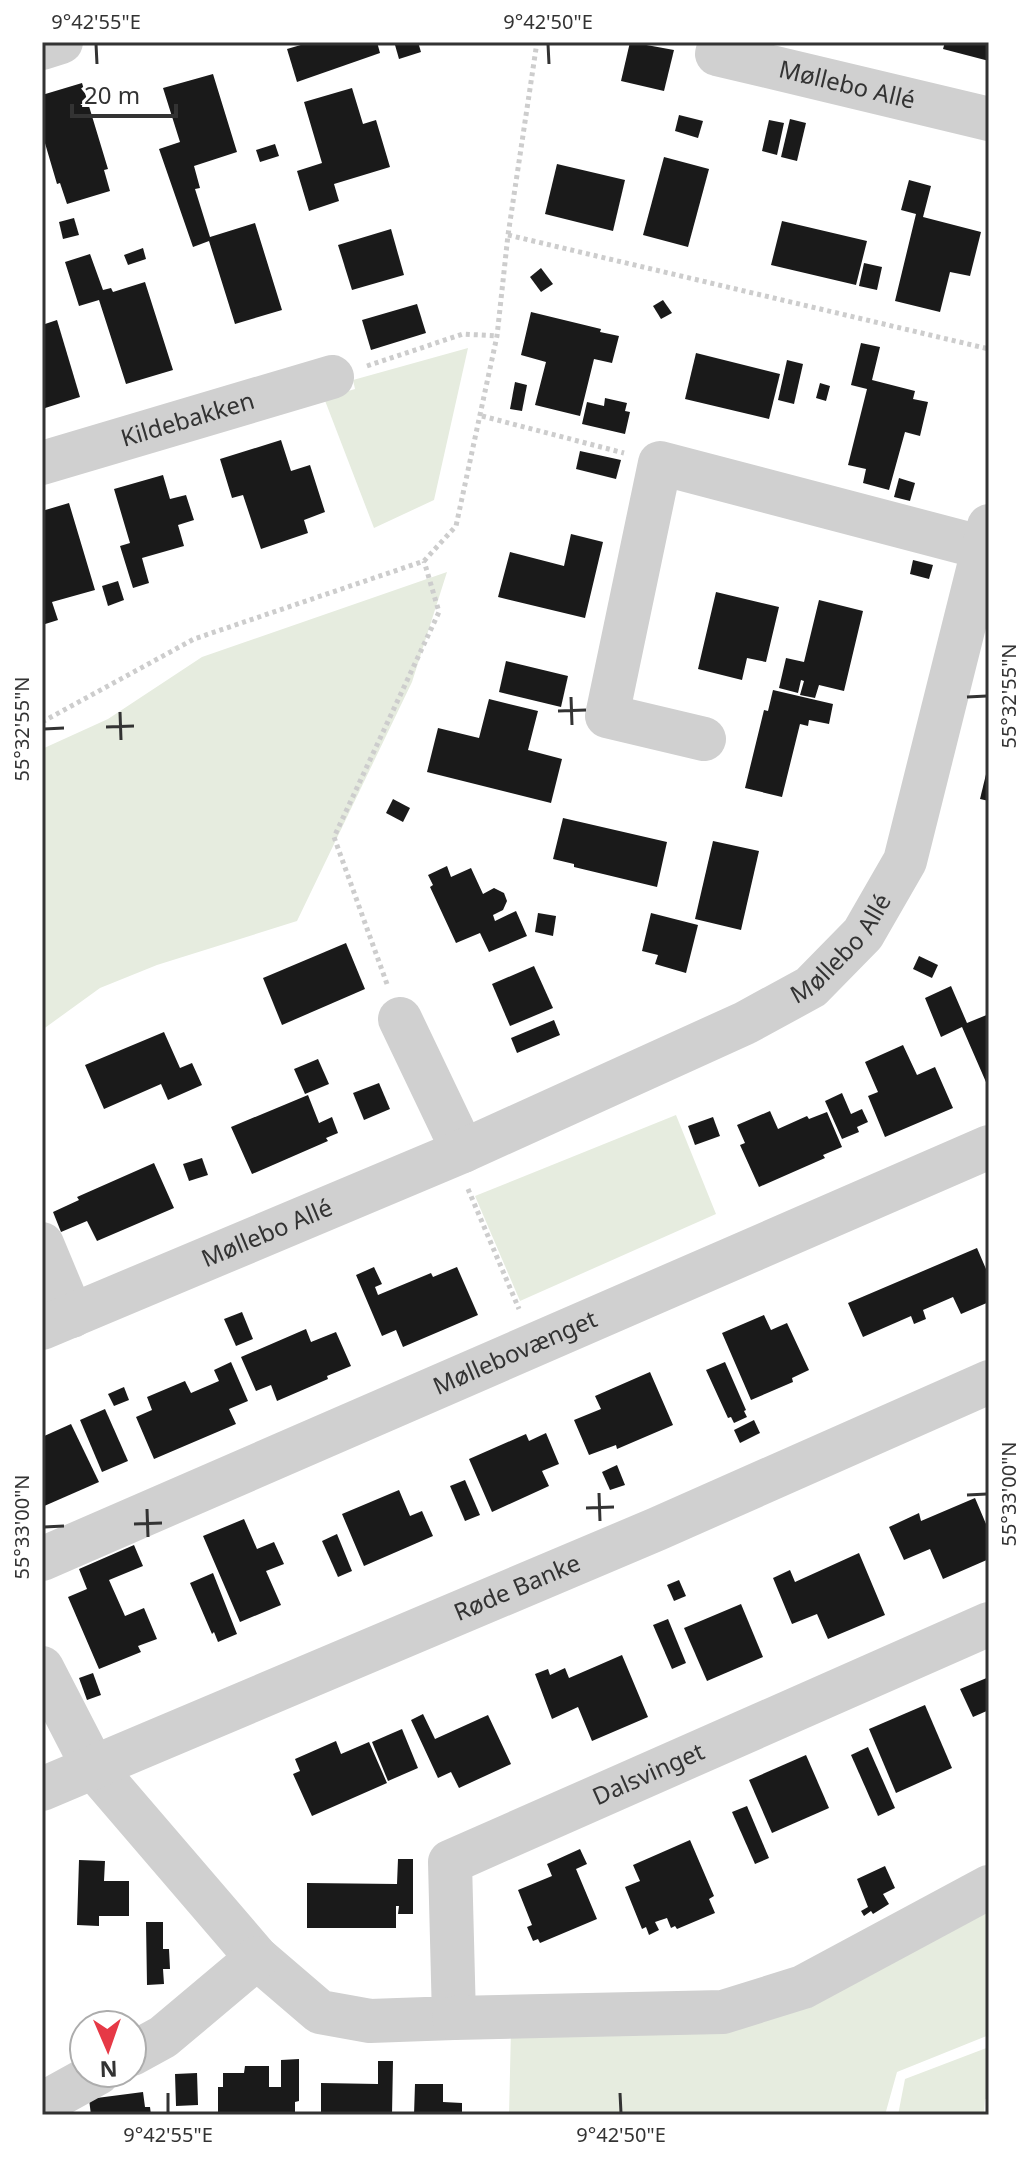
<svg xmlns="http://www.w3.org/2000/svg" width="1031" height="2157" font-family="'Noto Sans',sans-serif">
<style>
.green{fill:#e6ecdf}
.building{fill:#1a1a1a}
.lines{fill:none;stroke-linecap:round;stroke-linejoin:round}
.path{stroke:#cdcdcd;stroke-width:5;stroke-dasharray:4 4;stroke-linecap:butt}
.minor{stroke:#d0d0d0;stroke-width:44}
.ticks{fill:none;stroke:#333;stroke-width:3}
.labels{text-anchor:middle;stroke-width:8;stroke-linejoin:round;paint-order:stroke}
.street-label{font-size:24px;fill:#333;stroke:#fff}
.neatline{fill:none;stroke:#333;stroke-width:3}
.ticks-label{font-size:20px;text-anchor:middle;fill:#333}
</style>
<rect width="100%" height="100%" fill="#fff"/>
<g class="green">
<polygon points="468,348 434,500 374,528 324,398 355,389 353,380"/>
<polygon points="447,572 412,682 297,921 157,965 100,988 42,1030 42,749 108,719 202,657"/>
<polygon points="676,1115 716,1214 520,1301 475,1196"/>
<polygon points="989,1907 989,2035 897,2072 885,2115 509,2115 511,2029 694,2031"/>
<polygon points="989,2047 989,2099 985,2099 984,2115 898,2115 905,2079"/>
</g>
<g class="building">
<polygon points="311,42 377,42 380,53 297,82 287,49"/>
<polygon points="406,42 418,42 421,52 399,59 395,45"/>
<polygon points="630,42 674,50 664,91 621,81"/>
<polygon points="945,42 989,42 989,61 943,49"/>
<polygon points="213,74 237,152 194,166 200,188 195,189 210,237 255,223 282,310 235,324 209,241 193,247 159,149 180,142 163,88"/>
<polygon points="82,83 108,169 104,170 110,191 67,204 60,183 57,184 42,133 42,95"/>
<polygon points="352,88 363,124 376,120 390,167 334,184 339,201 309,211 297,171 322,163 304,102"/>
<polygon points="679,115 703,121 698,138 675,131"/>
<polygon points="790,119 806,123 797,161 781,157"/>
<polygon points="769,120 784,123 777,155 762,151"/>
<polygon points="275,144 279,156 260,162 256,150"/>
<polygon points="664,157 709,169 688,247 643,235"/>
<polygon points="557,164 625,180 613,231 545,214"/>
<polygon points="909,180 931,186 923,217 981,232 970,276 950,272 940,312 895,301 916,214 901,210"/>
<polygon points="74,218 79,235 63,239 59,222"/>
<polygon points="782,221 867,241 856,285 771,265"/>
<polygon points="391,229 404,275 352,290 338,245"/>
<polygon points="143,248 146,259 128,265 124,255"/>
<polygon points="90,254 103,290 111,288 113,292 145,282 173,370 126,384 99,300 79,306 65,262"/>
<polygon points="864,263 882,267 877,290 859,286"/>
<polygon points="541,268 553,284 541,292 530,277"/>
<polygon points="663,300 672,313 661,319 653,306"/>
<polygon points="417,304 426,333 371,350 362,320"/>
<polygon points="531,312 601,329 600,332 619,336 612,363 594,359 580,416 535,405 546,362 521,355"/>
<polygon points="57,320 80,397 42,409 42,325"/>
<polygon points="861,343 880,347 872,380 915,391 913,399 928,402 920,436 905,432 889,490 863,483 866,469 848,465 867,389 851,385"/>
<polygon points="696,353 780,374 769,419 685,399"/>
<polygon points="787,360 803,364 794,404 778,400"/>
<polygon points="515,382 527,385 522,411 510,409"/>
<polygon points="820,383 830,386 826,401 816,398"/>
<polygon points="605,398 627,403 625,411 630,412 625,434 582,424 587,402 604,406"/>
<polygon points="281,440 291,471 310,465 325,512 304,520 308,533 261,549 243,495 232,498 220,459"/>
<polygon points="580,451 621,460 616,479 576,469"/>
<polygon points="163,475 170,499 186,495 194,520 178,525 184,546 142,558 149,583 133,588 120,546 130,543 114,489"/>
<polygon points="899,478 915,483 910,501 894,497"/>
<polygon points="69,503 95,590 52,602 58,620 42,625 42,511"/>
<polygon points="571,534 603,542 585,618 498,597 510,552 564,566"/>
<polygon points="913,560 933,565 929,579 910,574"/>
<polygon points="118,581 124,600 108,606 102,586"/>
<polygon points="716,592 779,607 766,662 747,658 742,680 698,669"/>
<polygon points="819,600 863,611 844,691 819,685 815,698 800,695 804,681 801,680 798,693 779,688 786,658 804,662"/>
<polygon points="506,661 568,676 561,707 499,692"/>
<polygon points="773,690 833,704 829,724 809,720 808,726 800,724 782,797 745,788 764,710 768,711"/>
<polygon points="489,699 538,711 528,750 562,759 551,803 427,772 438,728 479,738"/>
<polygon points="988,766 989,766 989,801 980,799"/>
<polygon points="393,799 410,808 403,822 386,813"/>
<polygon points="563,818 667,842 657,887 574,867 574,864 553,859"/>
<polygon points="713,841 759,851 741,930 695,919"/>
<polygon points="447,866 451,877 471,868 483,894 494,888 504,893 507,901 503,910 493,915 495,921 516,911 527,936 489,952 480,933 456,943 430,887 433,885 428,875"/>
<polygon points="538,913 556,916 553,936 535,932"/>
<polygon points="651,913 698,925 686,973 655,964 658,955 642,951"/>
<polygon points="346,943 365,989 282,1025 263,978"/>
<polygon points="919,956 938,965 932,978 913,969"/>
<polygon points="534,966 553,1008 510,1026 492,984"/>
<polygon points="951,986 967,1023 989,1014 989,1089 962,1027 941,1037 925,998"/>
<polygon points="554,1020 560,1035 517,1053 511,1038"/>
<polygon points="164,1032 180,1068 192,1063 202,1085 168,1100 161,1084 104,1109 85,1065"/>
<polygon points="903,1045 917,1075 935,1067 953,1108 885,1137 868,1096 878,1092 865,1062"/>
<polygon points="318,1059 329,1084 305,1094 294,1069"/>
<polygon points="379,1083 390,1109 364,1120 353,1093"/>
<polygon points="842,1093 851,1114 862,1109 868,1122 857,1127 859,1132 842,1139 825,1101"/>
<polygon points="308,1095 319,1123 332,1117 338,1133 326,1138 328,1141 252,1174 231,1127"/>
<polygon points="770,1111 778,1129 807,1116 809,1119 827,1112 842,1147 823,1155 825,1158 759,1187 740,1145 745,1143 737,1125"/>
<polygon points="713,1117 720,1136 695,1145 688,1126"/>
<polygon points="202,1158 208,1175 189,1181 183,1164"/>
<polygon points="154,1163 174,1208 97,1241 87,1221 61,1232 53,1212 79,1200 77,1197"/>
<polygon points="977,1248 989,1276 989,1302 961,1314 953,1297 923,1310 926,1319 914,1324 911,1316 863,1337 848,1303"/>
<polygon points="374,1267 382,1284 375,1287 378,1295 431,1273 433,1277 457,1267 478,1315 403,1347 396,1330 382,1336 356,1275"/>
<polygon points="242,1312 253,1339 236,1346 224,1319"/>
<polygon points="764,1315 771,1330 787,1323 809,1370 792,1378 793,1382 751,1400 722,1333"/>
<polygon points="306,1329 311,1342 336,1332 351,1366 327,1376 328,1379 277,1401 271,1385 256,1391 241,1357"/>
<polygon points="231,1362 248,1401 229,1409 236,1424 154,1459 136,1417 152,1410 147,1397 185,1381 191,1393 219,1381 214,1370"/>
<polygon points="725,1362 746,1410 744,1411 747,1417 734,1423 731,1417 728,1418 706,1370"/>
<polygon points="650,1372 673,1425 617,1449 616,1445 589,1455 574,1420 601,1409 595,1396"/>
<polygon points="124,1387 129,1400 114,1406 108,1394"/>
<polygon points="105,1409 128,1461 102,1472 80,1420"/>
<polygon points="754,1420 760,1433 740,1443 734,1430"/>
<polygon points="71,1424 99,1482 42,1507 42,1437"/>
<polygon points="546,1433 559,1464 542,1471 549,1486 492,1512 469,1459 526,1434 529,1441"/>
<polygon points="617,1465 625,1485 610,1490 602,1472"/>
<polygon points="465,1480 480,1515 465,1521 450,1486"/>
<polygon points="399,1490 410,1516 422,1511 433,1536 364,1566 342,1514"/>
<polygon points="975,1498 989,1531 989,1559 943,1579 930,1549 904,1560 889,1527 919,1513 921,1521"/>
<polygon points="244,1519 257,1549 274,1542 284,1564 266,1571 281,1605 240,1622 203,1536"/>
<polygon points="337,1534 352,1571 338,1577 322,1541"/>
<polygon points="134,1545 143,1566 109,1580 125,1616 144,1608 157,1639 138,1646 141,1652 99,1669 68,1597 87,1589 79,1569"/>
<polygon points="859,1553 885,1615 828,1639 817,1614 792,1624 773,1578 790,1570 795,1582"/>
<polygon points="213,1573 237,1634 218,1642 214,1632 212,1634 190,1583"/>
<polygon points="679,1580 686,1596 674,1601 667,1585"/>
<polygon points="741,1604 763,1657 707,1681 684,1628"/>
<polygon points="668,1619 686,1663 672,1669 653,1625"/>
<polygon points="622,1655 648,1717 592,1741 578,1707 552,1719 535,1674 548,1669 550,1675 565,1668 569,1678"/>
<polygon points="93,1673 101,1695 87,1700 79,1678"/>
<polygon points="989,1677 989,1710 973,1717 960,1689"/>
<polygon points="925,1705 952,1768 896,1793 869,1729"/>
<polygon points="423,1714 435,1739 488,1715 511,1764 459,1788 451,1772 438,1778 411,1720"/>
<polygon points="402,1729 418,1768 388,1781 372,1742"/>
<polygon points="336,1741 341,1754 369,1742 387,1783 312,1816 293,1774 300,1771 295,1759"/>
<polygon points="868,1747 895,1808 878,1816 851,1755"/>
<polygon points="806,1755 829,1808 772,1833 749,1780"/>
<polygon points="747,1806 769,1858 755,1864 732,1812"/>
<polygon points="690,1840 714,1896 709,1899 715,1913 677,1929 675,1926 671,1928 667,1918 655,1922 659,1930 649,1935 646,1927 642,1929 625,1887 640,1881 633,1865"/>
<polygon points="580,1849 587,1864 576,1869 597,1919 540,1943 538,1939 533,1941 527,1927 532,1925 518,1890 552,1876 547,1864"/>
<polygon points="398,1859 413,1859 413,1914 398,1914 399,1906 396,1906 396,1928 307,1928 307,1883 397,1884"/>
<polygon points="79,1860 105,1861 104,1881 129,1881 129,1916 99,1916 99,1926 77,1925"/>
<polygon points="885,1866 895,1888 883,1894 889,1904 873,1914 871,1911 864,1916 861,1911 868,1907 857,1879"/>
<polygon points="146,1922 163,1922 163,1949 169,1949 170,1969 163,1969 164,1984 147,1985"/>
<polygon points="299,2059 299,2101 295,2102 295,2115 218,2115 218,2087 223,2087 223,2073 244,2073 245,2066 269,2066 269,2087 281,2087 281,2060"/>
<polygon points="378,2061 393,2061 392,2115 321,2115 321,2083 378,2084"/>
<polygon points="197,2073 198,2105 176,2106 175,2074"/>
<polygon points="415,2084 443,2084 443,2102 462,2103 462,2115 414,2115"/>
<polygon points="143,2092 145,2107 150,2107 151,2115 91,2115 89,2099"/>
</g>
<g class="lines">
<g class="path">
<polyline points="508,235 989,349"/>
<polyline points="367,366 463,334 497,336"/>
<polyline points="482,416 624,453"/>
<polyline points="42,722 194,639 424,561 456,526 497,336 508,235 537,42"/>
<polyline points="387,984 334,837 439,612 424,561"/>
<polyline points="468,1189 519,1309"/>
</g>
<g class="minor">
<path id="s1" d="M720,42L717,54L989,119"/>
<polyline points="42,48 61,42"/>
<path id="s2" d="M42,463L332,377"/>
<polyline points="704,739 607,716 660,463 984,548"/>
<polyline points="400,1019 463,1151"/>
<polyline points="42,1244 72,1316"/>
<path id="s3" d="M42,1328L463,1151L745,1023L811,987L863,934L905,861L989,526"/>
<path id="s4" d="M42,1559L989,1147"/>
<path id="s5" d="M42,1668L93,1767L257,1958L320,2012L370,2021L454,2018L450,1862L989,1624"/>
<path id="s6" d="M42,1789L657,1529L989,1382"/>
<polyline points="454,2018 723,2012 803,1987 989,1887"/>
<polyline points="132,2054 163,2037 257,1958"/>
<polyline points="51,2099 98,2073"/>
</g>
</g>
<path class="ticks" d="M96,44L97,64M548,44L549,64M571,697L572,725M967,697L987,696M558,711L586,710M120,712L121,740M106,727L134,726M44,729L64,728M599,1493L600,1521M967,1495L987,1494M586,1508L614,1507M147,1509L148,1537M134,1524L162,1523M44,1527L64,1526M168,2093V2113M620,2093L621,2113"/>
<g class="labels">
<g class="street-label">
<text dy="8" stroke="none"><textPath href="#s1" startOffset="146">Møllebo Allé</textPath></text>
<text dy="8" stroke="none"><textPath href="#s2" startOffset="152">Kildebakken</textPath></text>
<text dy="8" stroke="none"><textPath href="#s3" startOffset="890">Møllebo Allé</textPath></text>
<text dy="8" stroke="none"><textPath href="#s3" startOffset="244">Møllebo Allé</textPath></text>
<text dy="8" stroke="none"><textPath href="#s4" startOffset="516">Møllebovænget</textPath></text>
<text dy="8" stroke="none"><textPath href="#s6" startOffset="516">Røde Banke</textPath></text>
<text dy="8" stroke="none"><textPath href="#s5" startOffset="954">Dalsvinget</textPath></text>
</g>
</g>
<rect width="1031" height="2157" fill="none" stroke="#ffffff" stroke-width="88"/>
<g transform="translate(108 2049) rotate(178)"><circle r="38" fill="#ffffff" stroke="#adadad" stroke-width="2"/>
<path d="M0-6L14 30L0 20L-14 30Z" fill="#e63946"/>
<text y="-12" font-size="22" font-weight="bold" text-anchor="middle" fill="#333333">N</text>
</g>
<path d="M72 104v12h104v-12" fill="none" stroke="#333333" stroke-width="4"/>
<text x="84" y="104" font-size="24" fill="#333333" stroke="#ffffff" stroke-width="6" paint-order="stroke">20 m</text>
<rect x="44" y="44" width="943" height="2069" class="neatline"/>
<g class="ticks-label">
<text x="96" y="29">9°42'55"E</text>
<text x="548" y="29">9°42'50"E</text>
<text transform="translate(1009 696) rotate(-90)" y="7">55°32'55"N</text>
<text transform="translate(22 729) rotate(-90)" y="7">55°32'55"N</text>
<text transform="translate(1009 1494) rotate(-90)" y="7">55°33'00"N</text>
<text transform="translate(22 1527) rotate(-90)" y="7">55°33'00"N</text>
<text x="168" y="2142">9°42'55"E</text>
<text x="621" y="2142">9°42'50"E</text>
</g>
</svg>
